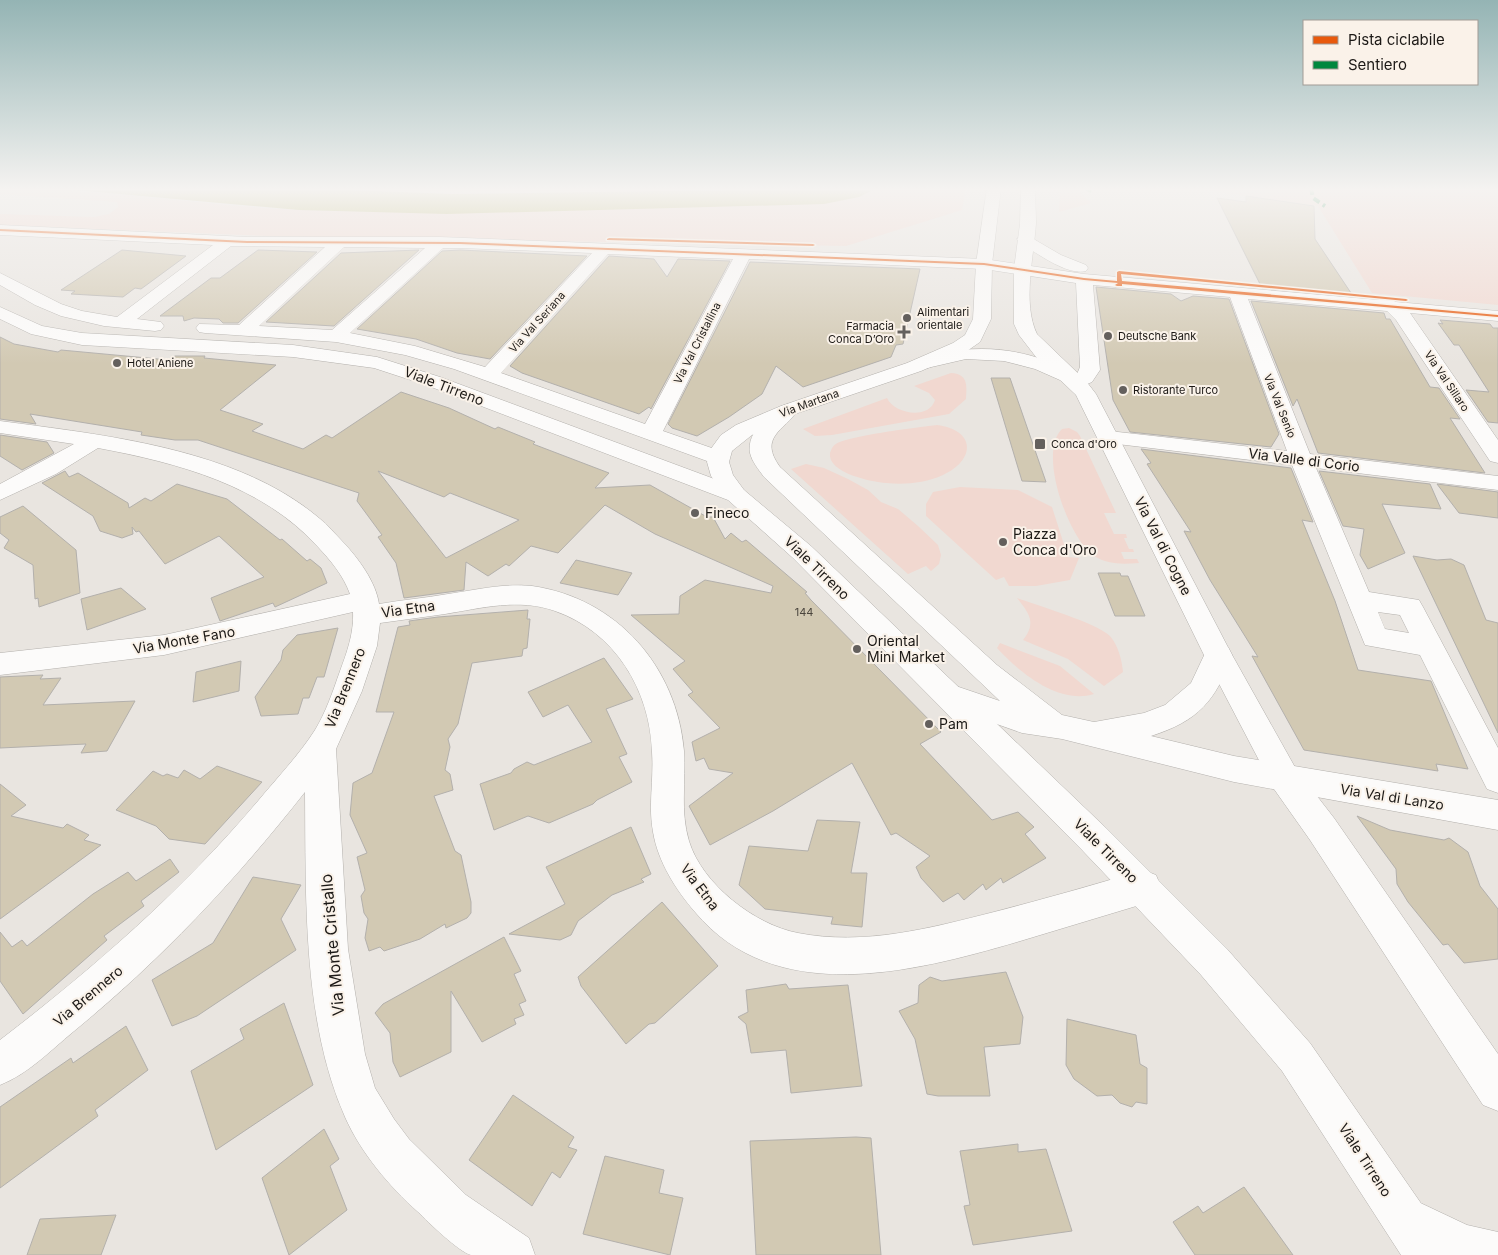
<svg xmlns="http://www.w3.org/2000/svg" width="1498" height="1255" font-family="Inter,sans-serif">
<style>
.green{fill:#f1d8d0}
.water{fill:#b7b466}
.building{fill:#d2c9b3;stroke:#b3b0ac;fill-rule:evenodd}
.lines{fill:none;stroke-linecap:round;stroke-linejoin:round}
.minor-casing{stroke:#b3b0ac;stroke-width:1}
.major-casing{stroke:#b3b0ac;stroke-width:1}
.minor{fill:#fcfbfa;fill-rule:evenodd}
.major{fill:#fcfbfa;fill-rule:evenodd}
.quiet{stroke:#00873e;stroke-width:4;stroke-dasharray:7 4;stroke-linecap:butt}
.cycleway-casing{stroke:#faf2e9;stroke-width:3}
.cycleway{fill:#e8590c;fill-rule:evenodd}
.poi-dot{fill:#64605d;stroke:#faf2e9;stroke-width:2}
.labels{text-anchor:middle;stroke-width:4;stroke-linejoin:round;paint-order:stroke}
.far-poi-label{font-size:11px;fill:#1c1916;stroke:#faf2e9;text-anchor:start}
.far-street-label{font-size:11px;fill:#1c1916;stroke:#faf2e9}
.number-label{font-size:11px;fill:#4a453d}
.street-label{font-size:14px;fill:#1c1916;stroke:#faf2e9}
.poi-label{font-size:14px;fill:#1c1916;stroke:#faf2e9;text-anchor:start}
.near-street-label{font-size:16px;fill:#1c1916;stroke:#faf2e9}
</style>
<rect width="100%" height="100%" fill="#e9e5e0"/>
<g class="green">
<path d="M0,188C101,188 201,206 302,210C488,217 674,204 859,197L877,188H966L962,210L846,246L267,236L0,225V214L94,217L109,214L118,207L117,202L0,194Z"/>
<path d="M305,188H768C614,194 459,198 305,188Z"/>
<polygon points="1060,188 1080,188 1079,192 1091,203 1059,212"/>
<polygon points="1206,188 1498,188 1498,305 1372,293 1318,206 1210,191"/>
<path d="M951,373C968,374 967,385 966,399L949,414L832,435L815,436L803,429L887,398C894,414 929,420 935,400L929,393L914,386Z"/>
<path d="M937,425C976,430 976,460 943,475C925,483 905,485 886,483C872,482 827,473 830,453C831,450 833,445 836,444C847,436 920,427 937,425Z"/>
<path d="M1069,428L1077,432L1080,436L1116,513H1104L1114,534H1126L1127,538H1124L1129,549H1133L1134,552H1121L1124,559H1137L1139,563C1123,564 1108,565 1094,556C1069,539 1037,453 1062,429Z"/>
<polygon points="806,464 824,468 848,479 868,490 881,502 898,509 918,526 938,545 941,555 939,564 931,571 926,566 908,574 791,469"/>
<polygon points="960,487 1018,490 1052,507 1068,557 1079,558 1070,580 1036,586 1009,586 1004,577 996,580 926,516 926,504 933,492"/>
<path d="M1017,598C1036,605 1097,623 1110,636C1118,645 1122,660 1123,672L1104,686L1068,659L1023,640C1037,623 1029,613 1017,598Z"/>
<path d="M1000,643L1060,666L1094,694C1059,705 1020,673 997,648Z"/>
</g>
<polygon class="water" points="53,188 298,188 453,194 877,188 859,197 824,204 447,214 299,210"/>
<g class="building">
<polygon points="1246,196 1314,206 1315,239 1353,296 1262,288 1217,198 1246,202"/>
<polygon points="122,250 186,256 141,289 135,288 123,297 71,294 75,291 61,290"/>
<polygon points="258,250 317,252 238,323 223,323 219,319 194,318 184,321 183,316 160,316 211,278 220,278"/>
<polygon points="419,250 334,326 266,322 341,253"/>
<polygon points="460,250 587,256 490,359 457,353 416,339 357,329 442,251"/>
<polygon points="609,256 654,259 667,277 678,259 730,261 651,409 649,407 639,414 522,373 510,366"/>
<polygon points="750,262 920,269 903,344 896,345 891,357 803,387 776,366 762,394 729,417 697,436 672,428 668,424"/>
<polygon points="1096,287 1171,294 1181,301 1193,296 1229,299 1279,434 1271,447 1130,432 1113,400"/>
<polygon points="1251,301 1384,313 1386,319 1390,319 1430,387 1439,388 1460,419 1450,418 1485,473 1318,453 1297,399 1293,406"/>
<polygon points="1440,320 1490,324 1493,328 1498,328 1498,423 1488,422 1466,390 1489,392 1459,345 1454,345 1438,323 1443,324"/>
<path d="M0,337L14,344L58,352L61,350L169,360L175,356H205L204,358L276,365L220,410L263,424L252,431L303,449L326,435L332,438L401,392L449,408L495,429L498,427L535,442L533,444L609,473L595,488L650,485L707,517H713L725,539L731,533L742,542L746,540L807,592L805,593L811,600L941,732L920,744L992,820L1018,812L1034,827L1025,834L1046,858L1003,883L1001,878L986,890L983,884L964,900L958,893L943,902L921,878L916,867L930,856L896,833L891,835L852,763L773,811L710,845L689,806L733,773L709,769L704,758L696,761L692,742L720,728L688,695L693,692L673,669L685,661L631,615L679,614L680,596L705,580L771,593L773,586L655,534L605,505L558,553L531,546L509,566L506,564L488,576L466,562L464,590L404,598L396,563L378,537L382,535L357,501L359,493L198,440H175L141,435L142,432L30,414L36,424L0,419ZM378,471L444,497L450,493L519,520L446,558Z"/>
<polygon points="991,378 1010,378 1046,482 1022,481"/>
<polygon points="0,435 47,442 54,453 22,470 0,456"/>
<polygon points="1141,449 1291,468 1313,522 1302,520 1335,601 1358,670 1431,681 1468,769 1436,764 1438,771 1304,750 1252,656 1258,657 1210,580 1184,531 1191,532 1147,464 1151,463"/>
<polygon points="65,471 69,477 78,473 128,503 129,508 145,498 151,501 177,484 227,499 280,540 282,539 307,561 310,559 321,568 327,583 275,607 273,603 220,621 211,598 264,577 219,536 165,564 139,531 136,532 132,527 133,534 122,538 100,531 93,516 42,483"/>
<polygon points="1319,471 1430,484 1441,509 1382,504 1405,553 1368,569 1360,555 1364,529 1343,526"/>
<polygon points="1437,484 1498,492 1498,518 1459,513"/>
<polygon points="23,506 76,550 80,593 39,607 38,598 35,599 33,565 4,548 9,540 0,533 0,517"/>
<polygon points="1413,556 1437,560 1451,559 1464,565 1486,620 1498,623 1498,733"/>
<polygon points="576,560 632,573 618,595 560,583"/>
<polygon points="1098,573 1120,573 1121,576 1128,576 1145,616 1115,616"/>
<polygon points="121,588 146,609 87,630 81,599"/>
<polygon points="528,610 527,619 530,619 527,648 523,649 522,656 472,663 458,724 448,739 450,747 445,770 450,774 453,790 434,796 455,851 461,855 471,902 471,913 467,918 446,928 445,924 420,939 384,951 380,947 369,951 365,938 368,919 364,913 361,896 365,890 357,857 367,853 350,815 353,783 372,773 394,712 376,712 398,627 410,625 409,621 438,617"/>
<polygon points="338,628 324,677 317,677 309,698 303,698 298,714 261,716 255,697 281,660 283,650 297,635"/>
<polygon points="604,658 633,699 606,709 627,754 619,757 632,782 597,800 593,804 549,823 528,816 494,830 480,784 511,773 514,769 527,762 534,765 592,742 568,705 543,717 528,692"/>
<polygon points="241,661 239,691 193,702 196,672"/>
<polygon points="43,675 40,679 61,678 43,705 135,701 107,751 81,753 86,744 0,748 0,677"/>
<polygon points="217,766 262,782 205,844 169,839 156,826 116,810 153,771 163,776 167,774 178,778 184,770 200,779"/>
<polygon points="0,784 26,805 11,816 63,828 67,824 89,835 84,840 101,845 0,919"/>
<polygon points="1357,816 1390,830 1444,840 1449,838 1468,852 1480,886 1498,909 1498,959 1464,963 1448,944 1443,945 1408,902 1397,884 1396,869"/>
<polygon points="817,820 860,822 851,873 867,873 862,927 831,924 833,917 765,909 739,885 749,846 808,851"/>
<polygon points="631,827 651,874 641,879 644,882 612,895 578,921 571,935 560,940 509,934 565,904 546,867"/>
<polygon points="170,859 179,872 141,901 144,906 104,936 107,940 23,1014 0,981 0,932 12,947 22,940 27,946 93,894 128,872 136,881"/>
<polygon points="253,877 301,885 281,919 296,950 197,1016 172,1026 152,980 213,943"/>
<polygon points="662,902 718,966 655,1023 649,1024 626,1044 581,986 578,977"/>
<polygon points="504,937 521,971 514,974 526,1001 519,1004 524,1015 514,1019 516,1024 482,1042 451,991 451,1052 400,1077 393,1062 390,1033 375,1013 383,1004"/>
<polygon points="1006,972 1023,1017 1020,1044 984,1047 990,1096 938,1096 927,1094 915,1039 899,1011 918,1003 919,985 930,977 942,981"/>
<polygon points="786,984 789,989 848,985 862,1086 791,1093 786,1050 751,1053 746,1024 738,1017 748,1012 746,990"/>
<polygon points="284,1003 313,1085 216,1150 191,1071 244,1039 240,1029"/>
<polygon points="1067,1019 1136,1035 1140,1064 1147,1068 1147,1104 1136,1102 1132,1107 1120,1103 1112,1095 1097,1096 1074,1079 1066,1065"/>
<polygon points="126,1026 148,1070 95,1110 98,1116 0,1188 0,1107 71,1058 73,1063"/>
<polygon points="513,1095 574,1137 568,1147 577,1150 560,1178 552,1172 532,1206 469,1160"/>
<polygon points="324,1129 339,1159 330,1166 347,1210 289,1255 262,1178"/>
<polygon points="856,1137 871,1138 881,1255 756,1255 750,1141"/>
<polygon points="1018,1144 1018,1152 1046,1149 1072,1231 973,1245 964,1206 970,1205 960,1151"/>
<polygon points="605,1156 664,1170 659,1193 683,1198 670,1255 583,1234"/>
<polygon points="1244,1187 1293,1255 1195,1255 1173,1222 1198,1206 1203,1213"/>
<polygon points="116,1215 101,1255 27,1255 40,1219"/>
</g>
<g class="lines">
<g class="minor-casing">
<g id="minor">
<path d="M0,225L247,237H440L984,259L1084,274L1379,300L1386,297L1396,302L1498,311V321L1410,313L1498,440V463L1490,461L1396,320L1387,311L1248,299L1310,454L1498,476V490L1316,468L1369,592L1419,600L1423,607L1498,748V793L1487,789L1420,655L1365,645L1292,465L1109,443L1101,442L1098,437L1101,432L1109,431L1287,451L1230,297L1093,285L1100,370L1092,382L1078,388L1035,369L1004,361L966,359L927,368L920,366L917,362L920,358C978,342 1024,347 1077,374L1080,367L1076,283L984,269L749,259L663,431L726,453L729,458L726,463L718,465L454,369L405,355L336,342L205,333L199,332L196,328L199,324L239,325L325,247L231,246L137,319L161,322L164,326L161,330L155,331L104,326L61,316L35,305L0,285V273L61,304L82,311L117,317L213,245L0,235ZM344,247L425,248L332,330L259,326ZM443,248H460L592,253L485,367L415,346L350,333ZM608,254L733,259L645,424L501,373ZM1378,612L1400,615L1409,633L1385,629Z"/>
<path d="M1025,234L1061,255L1086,265L1088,268L1086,271C1067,276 1035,252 1019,242L1017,239Z"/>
<polygon points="0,307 42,326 82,333 293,345 377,357 440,377 744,490 748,495 744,500 736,502 728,500 426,385 374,368 293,357 82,345 31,334 0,319"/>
<path d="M788,404L795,406L798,410C784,431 758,437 780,467L997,665L1062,715L1094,722L1144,713L1165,705L1191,683L1208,647L1218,644L1228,647L1232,655C1216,701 1198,721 1151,736L1234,756L1498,800V830L1234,782L1062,739L1022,733L937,703L932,695L937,687L947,683L1000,701L764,477C759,470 752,462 750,453C746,433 770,408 788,404Z"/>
<path d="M0,421C104,435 236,448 319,518C328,525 335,534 343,542C358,558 376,582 379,604C402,600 425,598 448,594C476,590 504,583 532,586C617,598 677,667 684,751C686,781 680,811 689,841C702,884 755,925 798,933C864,946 931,928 994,912C1044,899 1094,885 1143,870L1156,875L1161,887L1156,899L1143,904C1101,917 1059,929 1017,942C914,972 775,1008 695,912C676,890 658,862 653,832C648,806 654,779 652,752C650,690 615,632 555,611C519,598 482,608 445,614C424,617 402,620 380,623L377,646L362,691L336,749L348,949L365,1054L375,1088L394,1119L409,1139L466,1195L529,1238L535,1255C521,1255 483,1255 471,1255C459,1252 428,1222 418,1212C389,1186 361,1153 345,1117C302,1020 306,896 305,792C234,882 162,959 73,1032C50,1051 28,1074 0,1085V1040C94,968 182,891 258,801C277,778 299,755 315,730C326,712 333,691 340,671C347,652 354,633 353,612L164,655L0,675V653L164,635L350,594C343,575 331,561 318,547C262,485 178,463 98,448L56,474L0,500V484L74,444L0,433Z"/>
<polygon points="1412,1199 1467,1225 1498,1232 1498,1255 1430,1255 1396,1238 1389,1222 1396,1206"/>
</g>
</g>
<g class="major-casing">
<g id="major">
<polygon points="987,188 1001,188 992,264 991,319 980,342 967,351 921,371 795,414 752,435 732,451 729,462 733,475 744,490 811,546 1106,828 1227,949 1310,1043 1445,1238 1451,1255 1401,1255 1282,1071 1201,975 1082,850 793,558 728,500 711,476 707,462 710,450 721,435 736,425 781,406 907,363 953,343 965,335 973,319 976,264"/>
<path d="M1021,188H1035C1035,200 1036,211 1036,223C1034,256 1022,303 1037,334L1086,381L1096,394L1231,653L1296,769L1334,818L1498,1054V1111L1483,1105L1310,840L1274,789L1204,655L1076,395L1036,357L1019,335L1014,324V269L1020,224Z"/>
</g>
</g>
<use href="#minor" class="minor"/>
<use href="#major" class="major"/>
<g class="quiet">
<polyline points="1085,188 1094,192"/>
<polyline points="1311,188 1313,198 1325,206"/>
</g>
<g class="cycleway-casing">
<g id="cycleway">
<polygon points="0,229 247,241 460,242 984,263 1084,278 1117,281 1117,272 1119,271 1406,299 1408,300 1406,301 1121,274 1122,281 1498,315 1498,317 1122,284 1122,286 1117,286 1115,285 1118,283 1084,280 984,265 460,244 247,243 0,231"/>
<polygon points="609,238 813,244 815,245 813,246 607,240 607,239"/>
</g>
</g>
<use href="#cycleway" class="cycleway"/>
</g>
<linearGradient id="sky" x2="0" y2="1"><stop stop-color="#94b4b4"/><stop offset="0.52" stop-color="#f5f3f1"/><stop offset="1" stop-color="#f5f3f1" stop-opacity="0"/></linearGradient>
<rect width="1498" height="364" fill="url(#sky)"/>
<g class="poi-dot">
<circle cx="907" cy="318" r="5"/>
<path d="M901.5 324.5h5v5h5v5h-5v5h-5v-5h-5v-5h5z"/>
<circle cx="1108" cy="336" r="5"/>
<circle cx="117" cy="363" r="5"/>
<circle cx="1123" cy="390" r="5"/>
<rect x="1034" y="438" width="12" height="12" rx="2.5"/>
<circle cx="695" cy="513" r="5"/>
<circle cx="1003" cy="542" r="5"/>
<circle cx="857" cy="649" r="5"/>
<circle cx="929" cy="724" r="5"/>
</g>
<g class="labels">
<g class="far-poi-label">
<text x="917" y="316">Alimentari<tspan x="917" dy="13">orientale</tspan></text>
<text x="894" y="330" text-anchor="end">Farmacia<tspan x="894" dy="13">Conca D’Oro</tspan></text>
<text x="1118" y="340">Deutsche Bank</text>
<text x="127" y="367">Hotel Aniene</text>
<text x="1133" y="394">Ristorante Turco</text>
<text x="1051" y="448">Conca d'Oro</text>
</g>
<g class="far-street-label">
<text transform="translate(537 322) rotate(-48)" y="4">Via Val Seriana</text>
<text transform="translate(697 343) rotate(-63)" y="4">Via Val Cristallina</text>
<text transform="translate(1447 381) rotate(56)" y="4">Via Val Sillaro</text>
<text transform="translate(809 403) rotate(-20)" y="4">Via Martana</text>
<text transform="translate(1280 406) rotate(68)" y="4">Via Val Senio</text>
</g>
<g class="number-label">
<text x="804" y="616">144</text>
</g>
<g class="street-label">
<text transform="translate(444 386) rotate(21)" y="5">Viale Tirreno</text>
<text transform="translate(1304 460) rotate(7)" y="5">Via Valle di Corio</text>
<text transform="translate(1163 546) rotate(63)" y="5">Via Val di Cogne</text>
<text transform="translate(817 568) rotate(44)" y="5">Viale Tirreno</text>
<text transform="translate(408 609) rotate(-8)" y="5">Via Etna</text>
<text transform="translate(184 640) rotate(-10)" y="5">Via Monte Fano</text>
<text transform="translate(345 688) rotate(-68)" y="5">Via Brennero</text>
<text transform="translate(1392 797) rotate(9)" y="5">Via Val di Lanzo</text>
<text transform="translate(1106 851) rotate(45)" y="5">Viale Tirreno</text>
<text transform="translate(700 887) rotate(53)" y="5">Via Etna</text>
<text transform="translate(88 996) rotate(-40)" y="5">Via Brennero</text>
<text transform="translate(1365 1160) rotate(57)" y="5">Viale Tirreno</text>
</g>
<g class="poi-label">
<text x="705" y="518">Fineco</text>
<text x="1013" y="539">Piazza<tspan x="1013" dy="16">Conca d'Oro</tspan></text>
<text x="867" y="646">Oriental<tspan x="867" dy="16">Mini Market</tspan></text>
<text x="939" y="729">Pam</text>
</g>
<g class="near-street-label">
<text transform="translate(332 945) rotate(-95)" y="6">Via Monte Cristallo</text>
</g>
</g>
<rect x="1303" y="20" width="175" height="65" fill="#faf2e9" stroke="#a19b95"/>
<rect x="1313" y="36" width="25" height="8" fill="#e8590c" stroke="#a19b95"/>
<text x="1348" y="45" font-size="15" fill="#1c1916">Pista ciclabile</text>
<rect x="1313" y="61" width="25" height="8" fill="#00873e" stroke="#a19b95"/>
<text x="1348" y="70" font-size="15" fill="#1c1916">Sentiero</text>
</svg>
